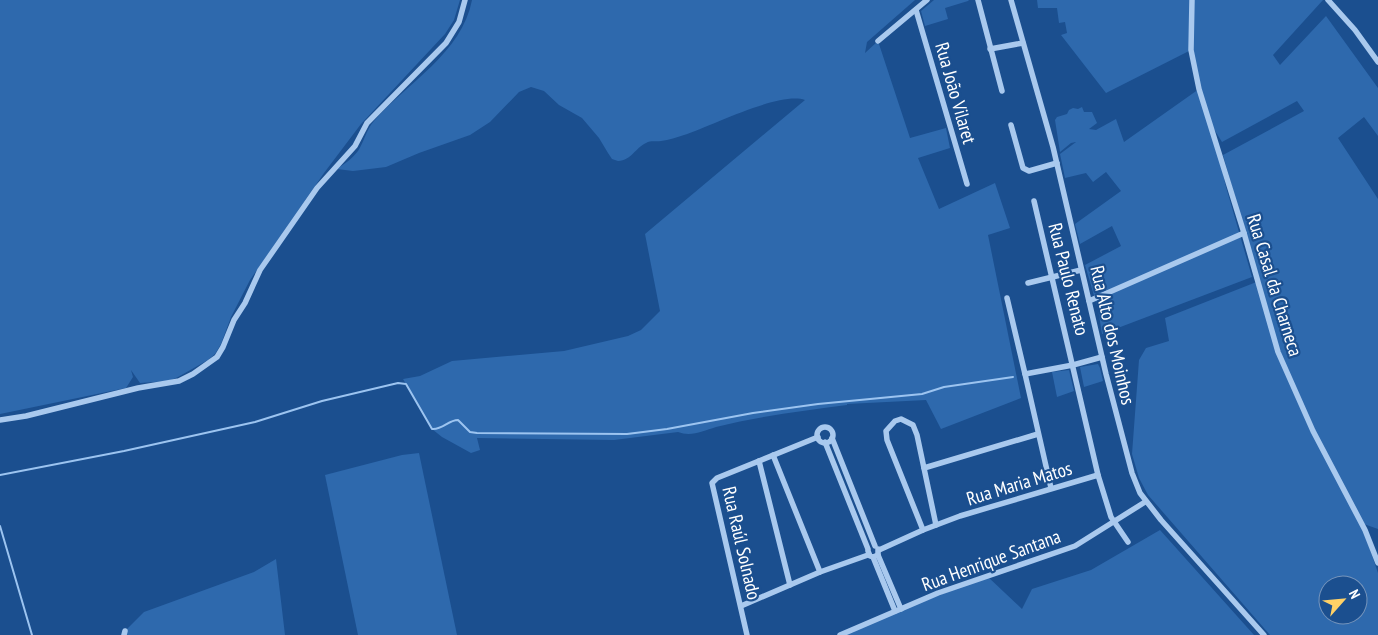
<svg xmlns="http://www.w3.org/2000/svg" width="1378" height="635" font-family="'PT Sans Narrow',sans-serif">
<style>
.green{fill:#2e69ad;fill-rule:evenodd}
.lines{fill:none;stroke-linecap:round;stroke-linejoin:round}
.stream{stroke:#9cc4f0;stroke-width:2}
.minor{stroke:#a9c9ee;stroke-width:5.5}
.labels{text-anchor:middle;stroke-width:4.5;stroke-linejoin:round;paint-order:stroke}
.street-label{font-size:19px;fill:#fff;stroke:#1b4f8f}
</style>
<rect width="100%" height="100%" fill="#1b4f8f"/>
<g class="green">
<polygon points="0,0 460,0 454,20 445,34 361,124 324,173 250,280 231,317 221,344 215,354 208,360 178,377 169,381 140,383 131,370 133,377 126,388 0,414"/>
<path d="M472,0H915L867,42L865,53L878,41L910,138L946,128L950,148L918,158L939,209L995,183L1010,228L988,235L1021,398L941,429L926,400L847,404V405C803,411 759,416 716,427C703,431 691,437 678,432L614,440L477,438L480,450L471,453L442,437L432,429L403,379L420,376L452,361L564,351L628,336L641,330L660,311L645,234L805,100C780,91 711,126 684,135C677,137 669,140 661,141C656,142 651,140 646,143C635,148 632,160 618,161L612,159L608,153L599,138L582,118L559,105L544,91L531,87L519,92L490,122L470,135L419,153L386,167L353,171L337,169C344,164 352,159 358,151C364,142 366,130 374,121C407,83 462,53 472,0Z"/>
<polygon points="934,0 969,0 968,1 945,8 948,19 925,26 921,11"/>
<path d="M1037,0H1323L1273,55L1280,65L1326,16L1378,88V136L1364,117L1338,138L1378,199V529L1361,523L1378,573V635H1270L1148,495L1139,478L1132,454L1139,360L1146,348L1169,341L1165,318L1259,281L1223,155L1304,111L1297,101L1222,142L1212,126L1226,187L1252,277L1102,334L1098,309L1085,265L1121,246L1112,226L1080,244L1075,224L1121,191L1106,172L1093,182L1086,173L1065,178L1060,154L1076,142L1071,143L1060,152L1055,120L1057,117L1067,114L1069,110L1073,108L1078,109L1082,107L1084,112H1092L1097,123L1089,129L1096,130L1116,119L1124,142L1199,89L1191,50L1106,93L1061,35L1067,33L1065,22L1059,23L1057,8H1038ZM1328,585H1358V615H1328Z"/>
<polygon points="1098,364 1100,368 1103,381 1084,387 1080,367"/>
<polygon points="1069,370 1074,391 1057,397 1052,372"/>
<polygon points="419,453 457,635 358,635 325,475 402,455"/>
<polygon points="1160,530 1254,635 840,635 987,576 1022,609 1032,589 1091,570"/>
<polygon points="276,559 285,635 124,635 125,631 144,612 254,572"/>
</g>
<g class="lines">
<g class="stream">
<path d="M0,475L124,451L255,422L322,401L398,383L406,384L432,429C443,430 448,420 458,420L470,432L477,433L627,434L667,429L753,413L818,404L922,394L944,387L1013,377"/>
<polyline points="0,526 32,635"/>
</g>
<g class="minor">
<polyline points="978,0 1002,91"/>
<polyline points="1011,0 1053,147 1106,374 1132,473 1140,493 1161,520 1264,635"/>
<polyline points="1192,0 1191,50 1199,89 1244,233 1278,352 1313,431 1365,530 1378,563"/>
<polyline points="1328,0 1355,30 1378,62"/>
<polyline points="916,10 967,184"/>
<polyline points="878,41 927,0"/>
<polyline points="990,49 1023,43"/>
<polyline points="1011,125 1023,168 1029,171 1057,163"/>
<polyline points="1034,201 1098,475"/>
<polyline points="1028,283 1081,270"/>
<polyline points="1007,298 1025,374 1073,365 1102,357"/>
<polyline points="1089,301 1244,233"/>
<polyline points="1025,374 1051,488"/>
<polyline points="0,420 26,416 138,388 179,381 193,374 217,357 223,347 234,320 245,303 260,270 317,188 355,146 367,123 446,43 459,22 465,0"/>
<circle cx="825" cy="435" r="8"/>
<polyline points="832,438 875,546"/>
<polyline points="825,442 868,549"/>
<polyline points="773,455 820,572"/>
<polyline points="759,461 790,585"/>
<polyline points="924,468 1038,434"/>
<polyline points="923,530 887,440 886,431 895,421 901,419 913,425 917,435 936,525"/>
<polyline points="879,550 923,530 960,516 1098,475 1111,517 1128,542"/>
<polyline points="868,551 870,556 873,557 895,611"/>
<polyline points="878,555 901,609"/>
<polyline points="873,557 878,555 878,549"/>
<polyline points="741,606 820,572 868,555"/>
<polyline points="124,635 125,631"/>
<polyline points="747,635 712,483 717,478 818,437"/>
<polyline points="840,635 938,593 1075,546 1145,502"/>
</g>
</g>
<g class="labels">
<g class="street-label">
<text transform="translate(956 93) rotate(74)" y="7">Rua João Vilaret</text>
<text transform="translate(1069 279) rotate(76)" y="7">Rua Paulo Renato</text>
<text transform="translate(1275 285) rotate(73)" y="7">Rua Casal da Charneca</text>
<text transform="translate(1113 335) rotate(77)" y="7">Rua Alto dos Moinhos</text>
<text transform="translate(1019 483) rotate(-17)" y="7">Rua Maria Matos</text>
<text transform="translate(742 543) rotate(77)" y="7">Rua Raúl Solnado</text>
<text transform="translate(991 560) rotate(-20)" y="7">Rua Henrique Santana</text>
</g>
</g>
<g transform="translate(1343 600) rotate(63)"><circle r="24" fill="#1b4f8f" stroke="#7695bc"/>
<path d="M0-4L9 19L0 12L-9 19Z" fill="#ffd166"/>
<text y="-8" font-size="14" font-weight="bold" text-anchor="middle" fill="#ffffff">N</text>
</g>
</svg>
